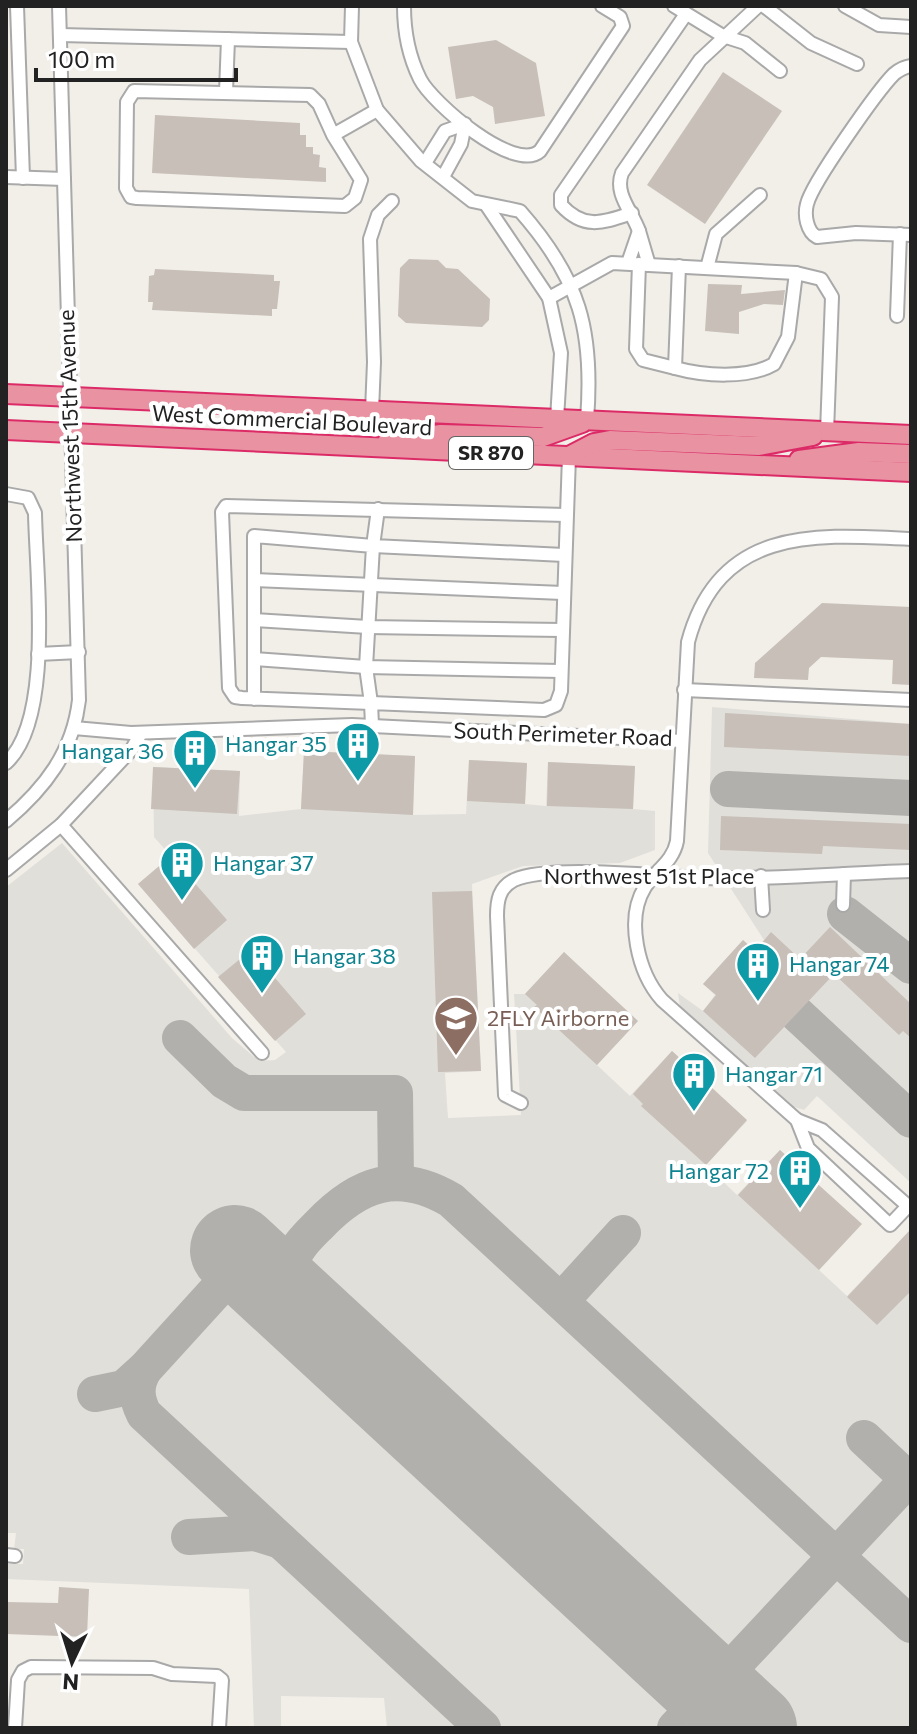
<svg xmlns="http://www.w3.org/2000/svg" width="917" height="1734" font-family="Commissioner,sans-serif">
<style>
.airport{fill:#e1dfda}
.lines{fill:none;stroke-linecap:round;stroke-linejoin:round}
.taxiway{stroke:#b1b0ac;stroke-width:36}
.runway{stroke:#b1b0ac;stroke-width:90}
.building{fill:#c7bfb8}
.minor-casing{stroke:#a9a9a9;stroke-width:16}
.highway-casing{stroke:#dc2a67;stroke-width:22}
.minor{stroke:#fff;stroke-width:12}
.highway{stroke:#e892a2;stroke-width:18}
.labels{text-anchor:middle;stroke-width:8;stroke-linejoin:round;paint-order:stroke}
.shield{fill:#fff;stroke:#646464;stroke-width:2}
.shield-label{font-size:20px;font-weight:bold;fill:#222}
.street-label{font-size:22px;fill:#222;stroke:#fff}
.culture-label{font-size:22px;fill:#0d838f;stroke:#fff;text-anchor:start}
.education-label{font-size:22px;fill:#785e54;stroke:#fff;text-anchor:start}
</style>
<rect width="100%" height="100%" fill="#f2efe9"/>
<g class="airport">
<polygon points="712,707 911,724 911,1183 817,1096 804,1110 791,1106 680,1007 678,993 703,1011 715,995 703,984 743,940 755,951 764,940 708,853"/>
<polygon points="304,751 415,756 413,815 466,814 469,760 527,763 525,804 546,806 548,762 635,766 633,809 655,811 655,850 620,863 523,866 472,884 481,1071 445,1073 448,1118 521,1115 514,994 525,994 564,952 638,1021 597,1065 630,1096 672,1051 747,1121 706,1165 737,1195 780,1150 861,1224 819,1270 847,1296 911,1229 911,1728 387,1728 384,1698 281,1696 281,1728 254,1728 249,1589 6,1579 6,1564 23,1564 24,1549 14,1549 16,1533 6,1533 6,887 62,843 232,1038 259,1061 275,1060 286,1052 138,884 171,856 154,837 153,767 240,771 239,816 301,809"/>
</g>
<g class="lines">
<g class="taxiway">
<polyline points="728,789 911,798"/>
<polyline points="845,914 911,966"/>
<polyline points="797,1014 911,1120"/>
<polyline points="180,1038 224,1081 244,1093 395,1093 396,1182"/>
<path d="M245,1259L144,1370C135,1386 136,1398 144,1414L483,1728"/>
<polyline points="561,1301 623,1233"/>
<path d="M304,1313C298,1299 288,1282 291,1266C293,1250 308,1236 319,1225C359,1183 398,1169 451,1200L911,1625"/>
<polyline points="95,1394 124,1388 144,1370"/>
<polyline points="864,1438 911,1482"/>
<polyline points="189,1537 255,1533 281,1541"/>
<polyline points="675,1728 911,1476"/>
</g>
<polyline class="runway" points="235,1250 752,1728"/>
</g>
<g class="building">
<polygon points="496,40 536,63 545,116 495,124 493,107 473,96 456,99 448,47"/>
<polygon points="723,72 782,111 705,224 647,185"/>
<polygon points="155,115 300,123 300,135 306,135 306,147 313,147 313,154 320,155 319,167 326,168 326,182 152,173"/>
<polygon points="409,259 438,260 446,268 458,269 490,299 489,320 482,327 406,323 398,316 400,268"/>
<polygon points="155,269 274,275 274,281 280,281 277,309 272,309 272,316 152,310 153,302 148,302 149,276 154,275"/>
<polygon points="708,284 742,285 741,294 785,290 783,305 764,304 739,312 739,334 705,331"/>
<polygon points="822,603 911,607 911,685 892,684 893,660 821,657 809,668 808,680 754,678 755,663"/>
<polygon points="725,713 911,724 911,756 724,747"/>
<polygon points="304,751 415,756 413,815 301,809"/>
<polygon points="469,760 527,763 525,804 467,801"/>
<polygon points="548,762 635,766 633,809 547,806"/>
<polygon points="153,767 240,771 237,814 151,809"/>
<polygon points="721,816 911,824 911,850 823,846 822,854 720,850"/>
<polygon points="171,856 227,920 194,949 138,884"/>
<polygon points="472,891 481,1071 438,1072 432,892"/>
<polygon points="830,927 911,1004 911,1038 903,1031 899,1035 834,974 755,1058 703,1011 716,995 703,984 743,940 755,951 771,932 800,959"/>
<polygon points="251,950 306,1014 275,1041 218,977"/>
<polygon points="564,952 638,1021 597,1065 534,1007 537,1005 525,994"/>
<polygon points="672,1051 747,1120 706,1165 641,1106 643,1104 633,1094"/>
<polygon points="780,1150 862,1224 819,1270 738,1195"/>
<polygon points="911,1229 911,1291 877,1325 847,1297"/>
<polygon points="59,1587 89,1589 87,1637 6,1634 6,1602 58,1603"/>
</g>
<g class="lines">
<g class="minor-casing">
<g id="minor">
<polyline points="17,6 23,178"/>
<path d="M352,6L351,42L377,110L421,161L472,201L520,211C580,279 594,331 587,420"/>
<path d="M404,6C404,31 409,57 420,79C432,103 515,174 540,151L623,26L620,17L602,6"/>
<polyline points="674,6 723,36 745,43 780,71"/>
<polyline points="764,6 811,43 857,64"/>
<polyline points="845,6 879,25 911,27"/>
<polyline points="60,35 351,42"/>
<path d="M911,66C904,67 900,69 894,74C878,90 812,183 807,204C804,215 807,232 817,237L856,233L911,235"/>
<polyline points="226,92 228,39"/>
<polyline points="333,135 361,180 355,198 345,206 137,198 131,197 126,188 127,102 134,91 310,95 319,104 333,135 377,110"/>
<polyline points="425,163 445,131 465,124 461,144 443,177"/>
<polyline points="6,177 64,179"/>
<polyline points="487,206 549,298 561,353 557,419"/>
<path d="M632,213C602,223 584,230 561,205V195L686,14"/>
<path d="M639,231C632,211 614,194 622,173L700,60L758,6"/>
<polyline points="628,263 639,231 649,265"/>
<polyline points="639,264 636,349 643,360 675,368"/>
<path d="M679,266L675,368C704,376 748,379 774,364L788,337L796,273"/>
<polyline points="707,268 716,234 760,195"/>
<polyline points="549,298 612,263 796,273 821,279 832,297 827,432"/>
<polyline points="897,316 900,234"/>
<polyline points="372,411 374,362 370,239 378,215 392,201"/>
<path d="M6,494L28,498L35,513C36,574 54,720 6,763"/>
<polyline points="378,509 373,546 564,555"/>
<polyline points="254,580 563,593"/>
<polyline points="254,620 368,627 562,630"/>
<polyline points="38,654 79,652"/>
<polyline points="254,659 366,667 561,671"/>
<polyline points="684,690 911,700"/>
<polyline points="254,699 254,536 373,546 366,667 371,703 242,698 235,697 229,688 222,512 226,506 566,515"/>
<polyline points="372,725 371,703 544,710 556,705 561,691 569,456"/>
<polyline points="74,728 131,733 352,725 682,741"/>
<path d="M6,821C45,788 73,752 79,700L59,6"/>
<polyline points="61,825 262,1053"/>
<polyline points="6,870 61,825 132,749 141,733"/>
<polyline points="761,876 763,910"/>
<polyline points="843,905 844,874"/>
<path d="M521,1103L505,1095L497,916C497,900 499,888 514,880C551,864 660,877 703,878C772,880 842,873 911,871"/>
<path d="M797,1120L662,1000C638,973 625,919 645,887C656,870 673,862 677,841L688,642C719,526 815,534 911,539"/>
<polygon points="797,1120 822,1130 908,1206 890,1225 808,1148"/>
<polyline points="6,1555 15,1556"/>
<polyline points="15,1728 18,1680 23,1671 31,1667 153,1668 172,1674 217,1676 222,1680 219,1728"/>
</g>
</g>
<g class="highway-casing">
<g id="highway">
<polyline points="6,394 911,435"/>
<polyline points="6,430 911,472"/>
<polyline points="387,442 441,434 543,437 582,423"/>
<polyline points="569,456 594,443 610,440 759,446 813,436"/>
<polyline points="799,460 859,452 911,454"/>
</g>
</g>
<use href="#minor" class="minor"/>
<use href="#highway" class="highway"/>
</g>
<defs>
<g id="building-pin" transform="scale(2.3)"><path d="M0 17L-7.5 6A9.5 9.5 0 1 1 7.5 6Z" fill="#0f9aa8" stroke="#fff"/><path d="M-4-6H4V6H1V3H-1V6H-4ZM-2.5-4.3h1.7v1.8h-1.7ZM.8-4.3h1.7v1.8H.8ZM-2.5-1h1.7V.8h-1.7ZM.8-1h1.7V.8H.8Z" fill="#fff"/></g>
<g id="school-pin" transform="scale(2.3)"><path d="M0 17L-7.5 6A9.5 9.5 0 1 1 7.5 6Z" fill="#8d6e63" stroke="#fff"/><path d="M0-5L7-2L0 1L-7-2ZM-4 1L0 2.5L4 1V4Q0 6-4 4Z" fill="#fff"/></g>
</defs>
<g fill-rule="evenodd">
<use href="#building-pin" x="358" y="744"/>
<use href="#building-pin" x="195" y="751"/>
<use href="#building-pin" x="182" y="863"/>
<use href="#building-pin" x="262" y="956"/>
<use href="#building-pin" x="758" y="964"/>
<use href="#school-pin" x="456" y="1018"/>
<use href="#building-pin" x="694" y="1074"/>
<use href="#building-pin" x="800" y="1171"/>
</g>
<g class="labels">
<rect class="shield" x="449" y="437" width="84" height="32" rx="6"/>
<g class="shield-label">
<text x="491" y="460">SR 870</text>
</g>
<g class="street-label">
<text transform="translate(292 420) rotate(3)" y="8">West Commercial Boulevard</text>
<text transform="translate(70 426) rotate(-92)" y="8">Northwest 15th Avenue</text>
<text transform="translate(563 734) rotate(2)" y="8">South Perimeter Road</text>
<text x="649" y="884">Northwest 51st Place</text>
</g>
<g class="culture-label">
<text x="327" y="752" text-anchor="end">Hangar 35</text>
<text x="164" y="759" text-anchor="end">Hangar 36</text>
<text x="213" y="871">Hangar 37</text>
<text x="293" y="964">Hangar 38</text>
<text x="789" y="972">Hangar 74</text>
<text x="725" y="1082">Hangar 71</text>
<text x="769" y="1179" text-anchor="end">Hangar 72</text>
</g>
<g class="education-label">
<text x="487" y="1026">2FLY Airborne</text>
</g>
</g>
<rect width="917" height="1734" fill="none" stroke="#222222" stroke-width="16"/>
<g transform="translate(72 1662) rotate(184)" stroke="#ffffff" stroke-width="6" paint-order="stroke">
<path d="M0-6L14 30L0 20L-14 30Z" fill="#222222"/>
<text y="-12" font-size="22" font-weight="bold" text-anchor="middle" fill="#222222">N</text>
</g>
<path d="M36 68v12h200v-12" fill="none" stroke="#222222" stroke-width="4"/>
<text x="48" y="68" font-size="24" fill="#222222" stroke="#ffffff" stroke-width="6" paint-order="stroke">100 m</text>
</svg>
